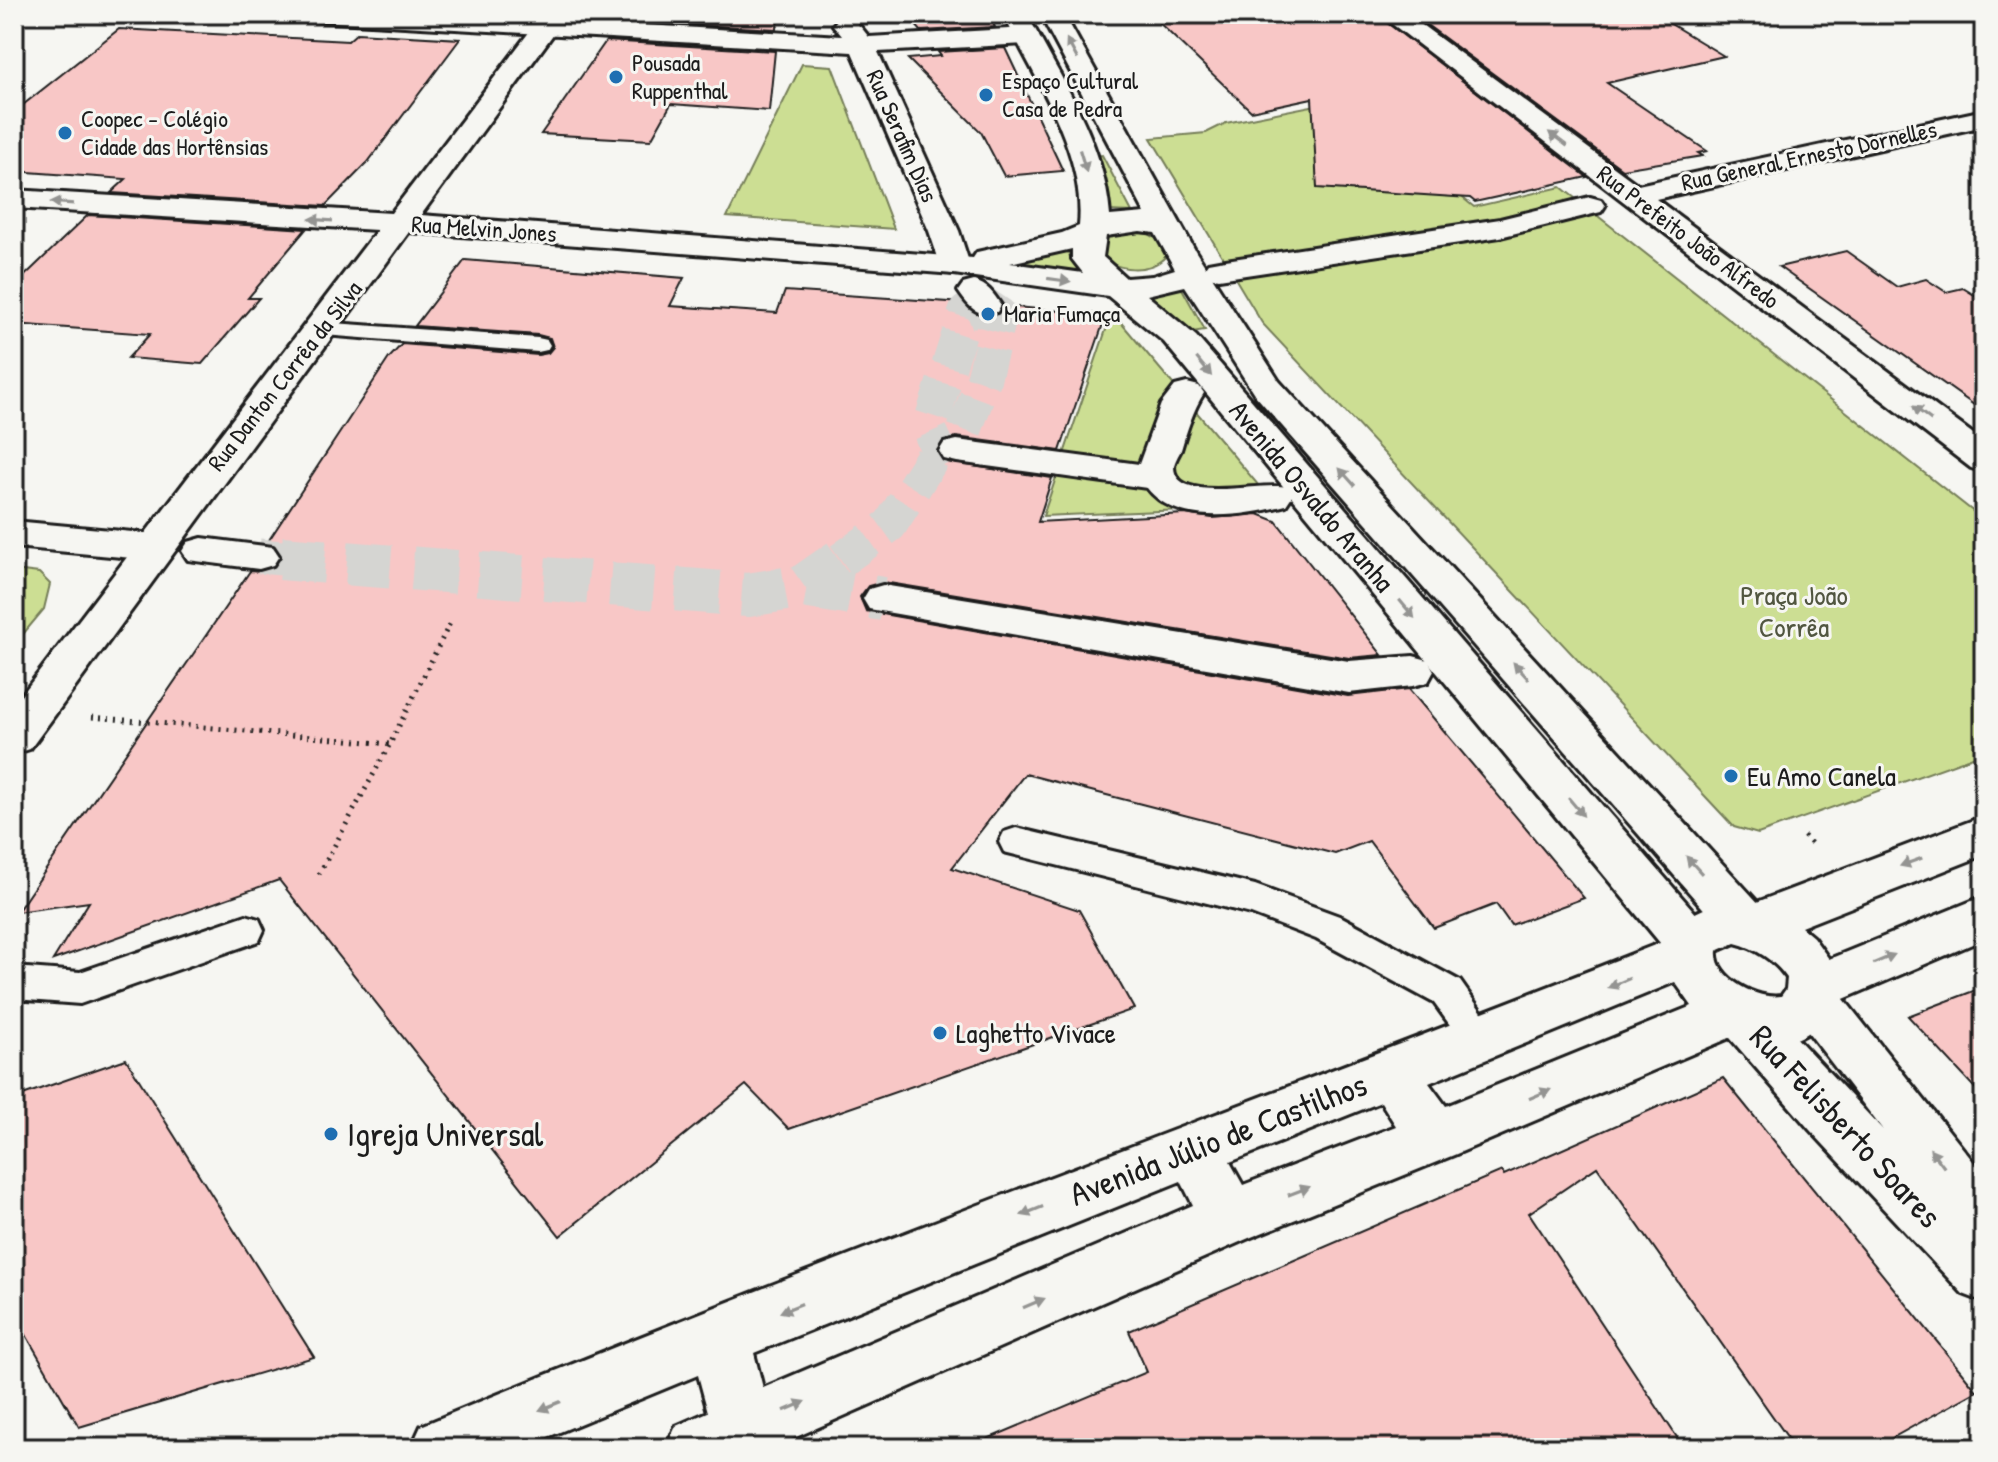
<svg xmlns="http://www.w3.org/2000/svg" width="1998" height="1462" font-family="'Patrick Hand',sans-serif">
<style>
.green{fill:#ccde93;stroke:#747d58;stroke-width:2}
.building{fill:#f8c7c6;stroke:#1c1c1c;stroke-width:2}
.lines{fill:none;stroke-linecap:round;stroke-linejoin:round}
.pedestrian-tunnel-far1{stroke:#d5d5d2;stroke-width:35;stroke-dasharray:35 17;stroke-linecap:butt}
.pedestrian-tunnel{stroke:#d5d5d2;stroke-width:44;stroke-dasharray:44 22;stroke-linecap:butt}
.service-casing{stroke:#1c1c1c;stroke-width:6}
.pedestrian-casing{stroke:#1c1c1c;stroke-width:6}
.minor-casing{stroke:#1c1c1c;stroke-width:6}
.tertiary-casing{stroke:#1c1c1c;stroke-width:6}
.secondary-casing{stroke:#1c1c1c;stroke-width:6}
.path{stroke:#1c1c1c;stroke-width:5;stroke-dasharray:2 6;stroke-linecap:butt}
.service{fill:#f6f6f2;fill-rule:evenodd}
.pedestrian{fill:#f6f6f2;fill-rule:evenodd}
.minor{fill:#f6f6f2;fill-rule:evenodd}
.tertiary{fill:#f6f6f2;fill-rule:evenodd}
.secondary{fill:#f6f6f2;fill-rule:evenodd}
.oneway{fill:#949492}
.poi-dot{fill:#1f6fb2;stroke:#f6f6f2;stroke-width:3}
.labels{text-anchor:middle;stroke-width:6;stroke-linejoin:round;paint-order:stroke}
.far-poi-label{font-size:24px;fill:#1c1c1c;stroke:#f6f6f2;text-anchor:start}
.far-street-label{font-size:24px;fill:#1c1c1c;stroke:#f6f6f2}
.street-label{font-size:28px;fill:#1c1c1c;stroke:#f6f6f2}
.park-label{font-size:28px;fill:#515640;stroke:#f6f6f2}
.poi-label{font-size:28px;fill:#1c1c1c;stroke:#f6f6f2;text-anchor:start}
.near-street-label{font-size:34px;fill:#1c1c1c;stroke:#f6f6f2}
.near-poi-label{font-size:34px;fill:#1c1c1c;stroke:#f6f6f2;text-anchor:start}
</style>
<rect width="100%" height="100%" fill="#f6f6f2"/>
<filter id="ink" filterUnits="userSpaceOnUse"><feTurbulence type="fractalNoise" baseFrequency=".0125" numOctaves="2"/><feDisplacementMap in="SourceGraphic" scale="16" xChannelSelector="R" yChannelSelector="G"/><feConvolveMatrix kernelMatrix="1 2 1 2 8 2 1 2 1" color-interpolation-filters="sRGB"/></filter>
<g filter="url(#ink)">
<g class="green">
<polygon points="802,64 832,66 894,229 727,217"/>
<polygon points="1341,100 1474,207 1561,187 1984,520 1984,753 1758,834 1734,827 1262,323 1151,138 1206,133 1226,123"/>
<polygon points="1102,155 1132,212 1108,211 1093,156"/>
<path d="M1127,232L1149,234L1164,244L1166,256C1150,274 1114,272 1099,253L1101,241L1107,236Z"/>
<polygon points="1067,250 1073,263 1085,280 1002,266"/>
<polygon points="1180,285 1205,330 1192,332 1146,293"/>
<polygon points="1112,312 1276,506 1043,516"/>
<polygon points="14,570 39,573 50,584 44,609 14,645"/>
</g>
<g class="building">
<polygon points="625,14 778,14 777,29 620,21"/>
<polygon points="906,14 989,14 995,27 921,31"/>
<polygon points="1150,14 1376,14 1587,177 1475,202 1470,198 1317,188 1312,98 1251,111"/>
<polygon points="1412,14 1654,14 1724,56 1607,83 1707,151 1698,153 1703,156 1622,169"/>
<polygon points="119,29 348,41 357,33 460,39 368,162 325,206 111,193 126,179 14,171 14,112"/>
<polygon points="606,41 775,51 769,111 671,104 651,140 541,134"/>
<polygon points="1005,48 1063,171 1004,176 981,132 908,59 941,56 938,52"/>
<polygon points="88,215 306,229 248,298 259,298 202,364 128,358 150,334 14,324 14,286"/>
<polygon points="1846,251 1897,287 1926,279 1946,292 1963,288 1984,301 1984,412 1779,267"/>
<polygon points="465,260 684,278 670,306 777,313 785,291 963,303 972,312 984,316 997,315 1004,306 1106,315 1060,451 956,437 941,441 936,449 941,461 1052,478 1038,522 1185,514 1212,518 1258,514 1276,521 1382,655 1349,658 883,582 868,586 860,597 866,611 1348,696 1409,689 1584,898 1511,925 1496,904 1434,928 1369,841 1335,854 1025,774 952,868 1079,910 1134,1009 789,1129 746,1085 560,1236 279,880 53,960 89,902 17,912 250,571 260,572 276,567 282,554 276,545 267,543 389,358 402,344 538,355 548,353 553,347 550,338 538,335 415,326"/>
<polygon points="1984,987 1984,1098 1908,1016"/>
<polygon points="126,1059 314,1357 79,1427 14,1314 14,1098"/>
<polygon points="1723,1078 1977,1391 1874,1448 1795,1448 1597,1167 1529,1213 1684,1448 966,1448 1147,1372 1129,1331 1502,1171 1504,1175"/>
</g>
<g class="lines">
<g class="pedestrian-tunnel-far1">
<polygon points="985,305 1000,315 983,381 962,437 938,449 929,429 966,312"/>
<polyline points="259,556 306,560"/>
<polyline points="841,560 890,525 938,449"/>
</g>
<g class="pedestrian-tunnel">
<polyline points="281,558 748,595 804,586 883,599"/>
<polyline points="804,586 844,558"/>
</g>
<g class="service-casing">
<g id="service">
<polygon points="320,322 538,338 547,340 550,345 547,350 538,352 311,334 308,329 311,324"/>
<polygon points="1016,828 1255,885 1342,917 1460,981 1500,1038 1494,1050 1481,1055 1468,1050 1434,1003 1316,939 1251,914 1004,852 999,842 1004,832"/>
<polygon points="246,915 259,919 264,930 259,941 80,1004 14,999 14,967 80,972"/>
</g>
</g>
<g class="pedestrian-casing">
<g id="pedestrian">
<polygon points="1590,197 1601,200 1605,206 1601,212 1500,237 1219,279 1208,277 1203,270 1208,263 1219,261 1500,219"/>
<path d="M974,281C988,285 993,293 1001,305L997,312C976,317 969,307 958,291L963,284Z"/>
<path d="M1187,383L1199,386L1204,393C1193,410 1187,430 1181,450C1179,454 1174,462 1174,467C1175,505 1263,481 1286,487L1292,496L1286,505C1245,516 1177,527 1147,488L957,462L944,459L939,451L944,443L957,440L1139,464L1161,404L1175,386Z"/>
<polygon points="202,538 273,547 279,556 273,565 259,569 188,560 182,551 188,542"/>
<polygon points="883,585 1349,661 1413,656 1428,660 1434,671 1428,682 1413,686 1349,693 869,609 863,599 869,589"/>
</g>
</g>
<g class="minor-casing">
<g id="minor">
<path d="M307,14H450L842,36L833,25L837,20C854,15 859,25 869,37L1026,28L1035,31L1039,36L1035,41L1026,44L878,52L959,231L970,265L965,272L954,274L943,272L929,231L852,52L319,21L310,19Z"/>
<polygon points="1379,14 1407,14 1638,185 1984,110 1984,126 1656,199 1984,442 1984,472 1971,468"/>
<polygon points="14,521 154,534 168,538 174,547 168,556 154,560 14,547"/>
</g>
</g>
<g class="tertiary-casing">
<g id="tertiary">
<path d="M543,14H568L421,215L973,258L977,252L1062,233L1079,226C1086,152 1034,77 1003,14H1027C1060,77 1105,143 1110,216L1145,213L1040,14H1064L1196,252L1279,381L1763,908L1771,923L1763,938L1746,944L1729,938L1255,395L1185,286L1147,295L1196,336L1711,931L1718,946L1711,961L1693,967L1675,961L1164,342L1108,296L954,274L409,232L30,749L14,754V705L377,230L14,208V190L391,213ZM1140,231L1155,233L1175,269L1152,276L1126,278L1103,257L1106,236ZM1072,249V259L1083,273L1010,263Z"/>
<polygon points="1810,973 1828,979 1984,1175 1984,1302 1963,1294 1810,1130 1724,1031 1716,1015 1724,999 1742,992 1760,999 1883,1130 1792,1011 1784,995 1792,979"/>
</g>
</g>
<g class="secondary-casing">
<path id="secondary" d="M1984,816V855L1801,927L1813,937L1829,959L1984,896V939L1832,1004C1812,1045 1778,1049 1739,1034L1454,1155L1249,1238L771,1448H666L676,1426L708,1412L698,1375L521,1448H411L421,1426C835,1254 1254,1103 1670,939C1684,911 1720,898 1749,905ZM1735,943C1756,948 1775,961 1787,978L1786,989L1781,996C1758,1000 1714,978 1717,951ZM1675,982L1692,1006L1446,1106L1429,1083ZM1381,1102L1396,1126L1243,1185L1230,1162ZM1181,1181L1193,1205L763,1388L754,1353Z"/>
</g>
<g class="path">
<polyline points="92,717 390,744"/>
<polyline points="1804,836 1814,846"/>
<polyline points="319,874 390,744 451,621"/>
</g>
<use href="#service" class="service"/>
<use href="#pedestrian" class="pedestrian"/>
<use href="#minor" class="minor"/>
<use href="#tertiary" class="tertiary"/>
<use href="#secondary" class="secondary"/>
</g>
<defs><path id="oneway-solid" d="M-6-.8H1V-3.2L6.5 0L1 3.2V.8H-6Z" transform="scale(2)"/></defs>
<g class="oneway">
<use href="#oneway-solid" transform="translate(1072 49) rotate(-118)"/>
<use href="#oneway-solid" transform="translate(1558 139) rotate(-143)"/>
<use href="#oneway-solid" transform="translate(1083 161) rotate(73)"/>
<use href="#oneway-solid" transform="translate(62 203) rotate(-176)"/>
<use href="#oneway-solid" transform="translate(321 220) rotate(-176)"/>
<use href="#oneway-solid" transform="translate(1059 280) rotate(8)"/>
<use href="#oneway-solid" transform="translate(1204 367) rotate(51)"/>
<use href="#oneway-solid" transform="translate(1922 413) rotate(-143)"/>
<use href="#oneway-solid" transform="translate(1347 477) rotate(-132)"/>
<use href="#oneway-solid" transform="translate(1407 609) rotate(50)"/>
<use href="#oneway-solid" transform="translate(1521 671) rotate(-132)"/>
<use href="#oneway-solid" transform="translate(1576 807) rotate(50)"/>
<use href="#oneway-solid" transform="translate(1911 862) rotate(160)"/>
<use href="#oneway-solid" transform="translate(1694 865) rotate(-132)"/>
<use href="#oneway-solid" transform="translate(1884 959) rotate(-23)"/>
<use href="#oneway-solid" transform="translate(1619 983) rotate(157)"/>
<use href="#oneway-solid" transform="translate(1540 1094) rotate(-23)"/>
<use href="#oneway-solid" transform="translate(1937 1158) rotate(-127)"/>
<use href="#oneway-solid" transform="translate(1299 1191) rotate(-21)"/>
<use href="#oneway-solid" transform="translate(1032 1211) rotate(158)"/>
<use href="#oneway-solid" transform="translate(1034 1303) rotate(-23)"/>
<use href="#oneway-solid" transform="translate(791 1308) rotate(158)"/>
<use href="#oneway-solid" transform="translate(550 1406) rotate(158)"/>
<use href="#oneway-solid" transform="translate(795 1406) rotate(-23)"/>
</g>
</g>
<g class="poi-dot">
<circle cx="616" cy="77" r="8"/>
<circle cx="986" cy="95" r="8"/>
<circle cx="65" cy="133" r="8"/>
<circle cx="988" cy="314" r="8"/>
<circle cx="1731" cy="776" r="8"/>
<circle cx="940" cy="1033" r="8"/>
<circle cx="331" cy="1134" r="8"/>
</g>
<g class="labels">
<g class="far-poi-label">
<text x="632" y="71">Pousada<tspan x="632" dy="28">Ruppenthal</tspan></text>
<text x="1002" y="89">Espaço Cultural<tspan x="1002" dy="28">Casa de Pedra</tspan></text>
<text x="81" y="127">Coopec - Colégio<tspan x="81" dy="28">Cidade das Hortênsias</tspan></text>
<text x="1004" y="322">Maria Fumaça</text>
</g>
<g class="far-street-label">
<text transform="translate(902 136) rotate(66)" y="8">Rua Serafim Dias</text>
<text transform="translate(1809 156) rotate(-12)" y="8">Rua General Ernesto Dornelles</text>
<text transform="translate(484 229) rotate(4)" y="8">Rua Melvin Jones</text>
<text transform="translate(1688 237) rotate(37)" y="8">Rua Prefeito João Alfredo</text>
<text transform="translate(285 376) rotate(-52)" y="8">Rua Danton Corrêa da Silva</text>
</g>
<g class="street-label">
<text transform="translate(1312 496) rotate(50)" y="10">Avenida Osvaldo Aranha</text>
</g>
<g class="park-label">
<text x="1794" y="605">Praça João<tspan x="1794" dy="32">Corrêa</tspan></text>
</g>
<g class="poi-label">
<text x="1747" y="786">Eu Amo Canela</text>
<text x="956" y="1043">Laghetto Vivace</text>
</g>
<g class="near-street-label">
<text transform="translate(1846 1126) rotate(47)" y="12">Rua Felisberto Soares</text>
<text transform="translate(1218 1139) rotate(-21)" y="12">Avenida Júlio de Castilhos</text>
</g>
<g class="near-poi-label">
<text x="347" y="1146">Igreja Universal</text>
</g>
</g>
<rect width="1998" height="1462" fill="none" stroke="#f6f6f2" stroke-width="48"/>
<rect x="24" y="24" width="1950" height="1414" fill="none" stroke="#1c1c1c" stroke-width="3" filter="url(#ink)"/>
</svg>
